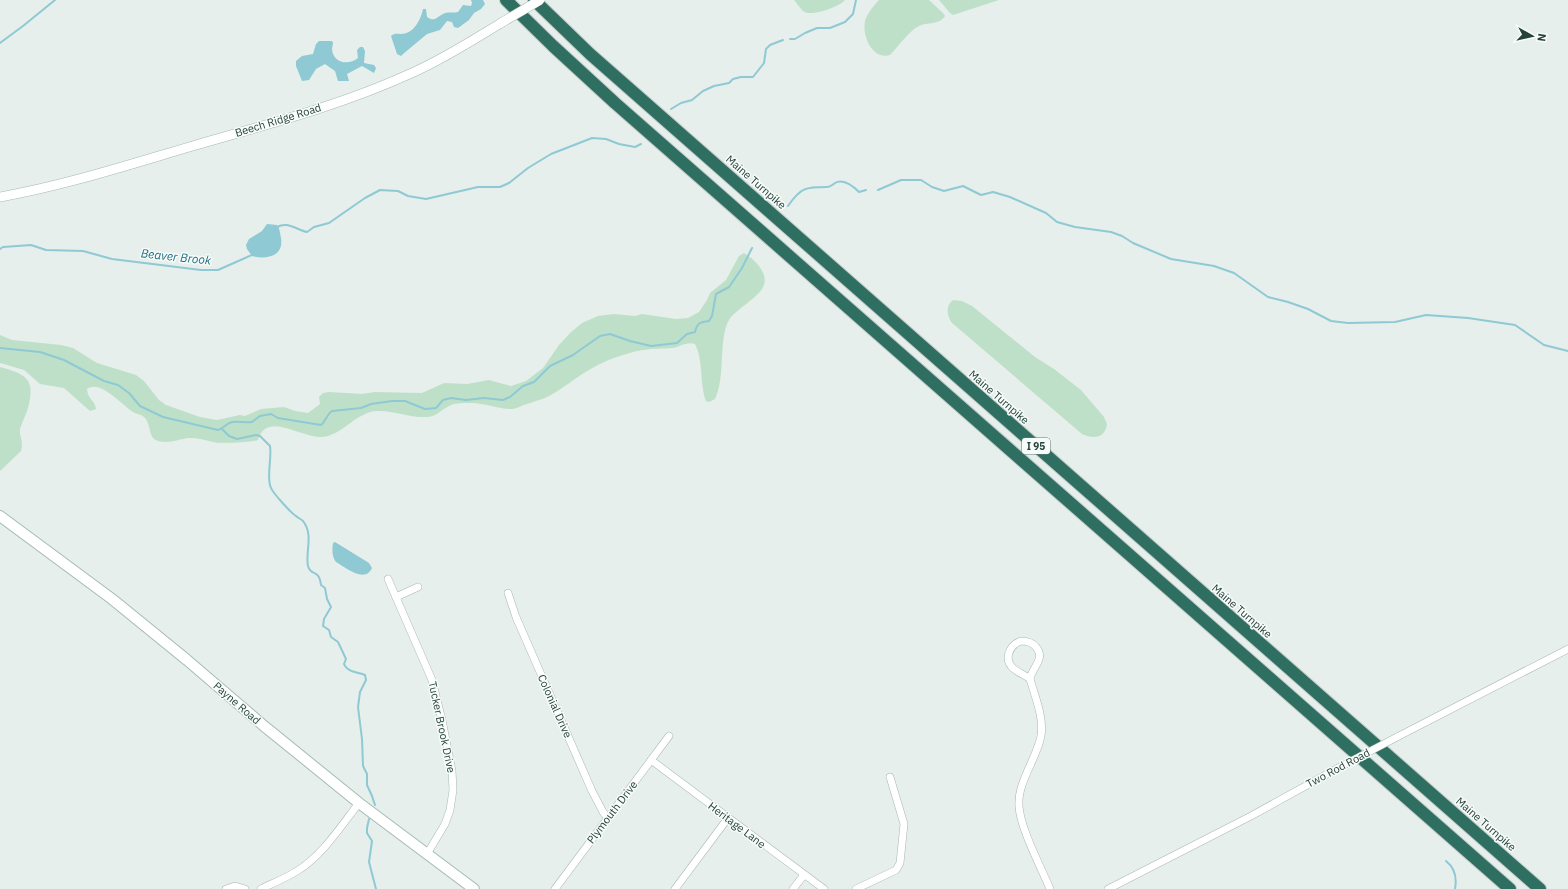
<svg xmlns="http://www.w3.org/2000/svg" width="1568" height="889" font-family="'IBM Plex Sans',sans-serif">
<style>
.green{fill:#bfe0c8}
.water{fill:#8ec9d4}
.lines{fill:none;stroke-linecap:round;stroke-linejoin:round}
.stream{stroke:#8ec9d4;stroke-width:2}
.minor-casing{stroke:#a8b8b2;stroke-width:8}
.tertiary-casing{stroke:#a8b8b2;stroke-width:10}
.secondary-casing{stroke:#a4bbb3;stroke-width:12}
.motorway-casing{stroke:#c2cac8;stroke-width:14}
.minor{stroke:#fff;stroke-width:7}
.tertiary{stroke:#fff;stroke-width:9}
.secondary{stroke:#fff;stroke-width:10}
.motorway{stroke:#2f6f62;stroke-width:12}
.minor-bridge-casing{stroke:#a8b8b2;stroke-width:8;stroke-linecap:butt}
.tertiary-bridge-casing{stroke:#a8b8b2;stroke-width:10;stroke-linecap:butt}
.minor-bridge{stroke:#fff;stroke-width:7}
.tertiary-bridge{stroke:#fff;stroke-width:9}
.labels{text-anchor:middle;stroke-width:3;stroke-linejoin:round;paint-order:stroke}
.shield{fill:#f7fbf9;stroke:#637a73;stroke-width:1}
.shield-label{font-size:10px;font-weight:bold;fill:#24423a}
.street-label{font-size:11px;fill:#24423a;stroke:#f7fbf9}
.water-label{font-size:12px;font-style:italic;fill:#1c6f80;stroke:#f7fbf9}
</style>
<rect width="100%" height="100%" fill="#e6efeb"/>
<g class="green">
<path d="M794,0H845C839,7 817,14 808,13C802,13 798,4 794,0Z"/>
<path d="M879,0H929L943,13L945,16C940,25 927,22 919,26C910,30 897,48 890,55C872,60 862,36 865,21C867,14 874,5 879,0Z"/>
<polygon points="939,0 999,0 953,15 950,13"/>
<path d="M744,253C754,259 768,272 764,285C760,297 737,308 729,320C718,339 726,377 715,399L709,402L706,401C699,382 704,362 695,344C686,341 680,347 672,348C663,349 653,348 644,350C632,351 607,360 596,366C578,375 562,390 545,398C539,400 533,402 527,404C523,405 518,408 513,409C502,410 485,403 471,403C466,403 456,403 451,405C442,409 436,417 427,417C410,418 393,410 376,411C355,413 343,435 322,437C302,439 267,410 258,440C252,442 220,444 213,442C205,440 198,438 189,438C179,439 166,445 156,440C148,436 151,423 144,417C141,414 136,414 133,412C122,405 100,379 87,389C88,400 95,400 96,409L90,411L64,388L40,384L24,370L0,363V335L12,340L61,345L73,348L97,363L136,375L144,381L159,400L166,405L200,417L217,420L240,415L245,416L261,409L284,407L295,411L308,413L320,404L319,397L323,393L329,392L362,394L375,392L422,393L444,383L467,384L489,380L511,386L526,381L543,368L559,345L570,333L582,323L598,316L614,314L635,316L642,314L676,319L688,318L699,312L707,300L710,293L726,280L739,256Z"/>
<path d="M953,300L962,301L972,306L1035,357L1054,369L1081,390L1104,417L1107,424C1105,439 1093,439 1082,434L952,323C947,316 945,306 953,300Z"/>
<path d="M0,367C26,374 36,379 28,408C26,415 22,422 20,429C19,437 24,441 21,451L0,471Z"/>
</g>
<g class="water">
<path d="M471,0H483L485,4L481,9L474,13L469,20L458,28L454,27L452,22L447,21L440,30L427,34L403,54L401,56L397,54L391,36C395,33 396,34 401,34C414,34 421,19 423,9H426L427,17C435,23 437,16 445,13C449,12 454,13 458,12L463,5L471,6L472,3Z"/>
<path d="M319,41H331L333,42C333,45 332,47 332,49C333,63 348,66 358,58L357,50L360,47H363L365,51L364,63L374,65L376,68L374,73L362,66L347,74L349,81H338L335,71L325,64L316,69L309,80L302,81L296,66V61L302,56L313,54L316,44Z"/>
<path d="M267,224L277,225C280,229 280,233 281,238C284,256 267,260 252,256L247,249L246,245L249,239L262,231Z"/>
<path d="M335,542L369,563L372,568C365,584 345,567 336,562C332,557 332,549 333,543Z"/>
</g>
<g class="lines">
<g class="stream">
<polyline points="790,39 795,39 805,33 817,28 830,28 845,22 853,14 856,0"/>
<polyline points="0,43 23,26 55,0"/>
<polyline points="671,109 681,103 692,100 703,91 714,86 729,83 733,79 741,77 753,77 764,63 766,49 770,45 783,40"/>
<polyline points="878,190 901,180 921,180 932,187 944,191 963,186 981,195 993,192 1010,197 1046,213 1057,222 1075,227 1111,232 1122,236 1133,243 1171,259 1214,266 1234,273 1268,297 1288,302 1308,309 1331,321 1348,323 1395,322 1426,315 1468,318 1515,325 1544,345 1568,351"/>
<path d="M788,206C801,187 806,187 827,187C831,187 832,185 835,183C844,178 853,186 859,192L866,190"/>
<path d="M276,228C286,220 297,230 307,232L314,227L329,223L365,198L380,190L398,191L408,196L426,199L478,187H500L509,183L528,168L551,154L592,138L606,139L619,144L635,147L641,144"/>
<polyline points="0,249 3,247 31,245 46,250 83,251 112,259 201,270 218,270 254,254"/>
<path d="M0,348L40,352L64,360L104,381L118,385L129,393L140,406L163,417L218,430C224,428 227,423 232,422C239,421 246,423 252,422L260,416L271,414L278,418L321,425C326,421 327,414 332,411L361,408L371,404L392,401H405L425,409L436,408L443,400L451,398L466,400L484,398L503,400L510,397L523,386L534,382L550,366L573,355L600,336L610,334L630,341L651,346L677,343L687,334L695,332C697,323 700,322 709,321L712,316L716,294L729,287L742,268L752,248"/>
<path d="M222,429L229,436L237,439L256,435L260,436L270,446C272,459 266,478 271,488C273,493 291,513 296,516C298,518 301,519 303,521C314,535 305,552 308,566C311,577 319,568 321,585L325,588L327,599L331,607L324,619L323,626L329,630L331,637L338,642L346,659L344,664C347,672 357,672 365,675L366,680L360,692L358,707L362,739L363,766L367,774V785L372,796L375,805"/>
<polyline points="369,819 367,828 367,833 372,841 369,862 376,889"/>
<path d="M1446,861C1455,868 1457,878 1455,889"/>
</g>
<g class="minor-casing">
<g id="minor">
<polyline points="388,579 432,680 442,720 452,771 453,790 450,810 445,824 427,854"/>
<polyline points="508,593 516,617 592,791 603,812 607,817"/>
<polyline points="396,597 418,587"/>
<path d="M1021,641C1027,641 1032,642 1036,647C1046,659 1032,667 1030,679C1025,675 1019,673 1014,669C1003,660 1009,645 1021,641Z"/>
<path d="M1030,679C1035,697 1044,717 1041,736C1037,758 1017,783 1019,806C1020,828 1041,867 1050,889"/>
<polyline points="1397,737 1568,649"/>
<polyline points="651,760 824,889"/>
<polyline points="226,889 235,886 245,889"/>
<path d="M261,889C273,883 286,878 297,871C323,855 341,826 359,803"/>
<polyline points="555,889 669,736"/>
<polyline points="675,889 728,818"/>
<polyline points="793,889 804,875"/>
<polyline points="856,889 896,870 900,863 904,824 890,777"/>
<polyline points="1108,889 1251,816 1340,767"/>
</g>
</g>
<g class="tertiary-casing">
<path id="tertiary" d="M0,197C67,185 131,164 196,145C269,124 345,104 414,72C445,58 473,40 501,23"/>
</g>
<g class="secondary-casing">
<polyline id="secondary" points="0,516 112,599 187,660 264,726 359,803 474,889"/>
</g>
<g class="motorway-casing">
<g id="motorway">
<polyline points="506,0 553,46 615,103 1510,889"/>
<polyline points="534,0 590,54 1540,889"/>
</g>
</g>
<use href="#minor" class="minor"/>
<use href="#tertiary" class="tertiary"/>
<use href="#secondary" class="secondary"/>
<use href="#motorway" class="motorway"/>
<g class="minor-bridge-casing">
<polyline id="minor-bridge" points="1340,767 1397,737"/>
</g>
<g class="tertiary-bridge-casing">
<polyline id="tertiary-bridge" points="501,23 540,0"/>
</g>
<use href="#minor-bridge" class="minor-bridge"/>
<use href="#tertiary-bridge" class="tertiary-bridge"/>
</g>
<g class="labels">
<rect class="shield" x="1022" y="438" width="28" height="16" rx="3"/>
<g class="shield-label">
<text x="1036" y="450">I 95</text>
</g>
<g class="street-label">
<text transform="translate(278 120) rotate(-17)" y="4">Beech Ridge Road</text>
<text transform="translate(756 182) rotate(41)" y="4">Maine Turnpike</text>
<text transform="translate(999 397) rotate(41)" y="4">Maine Turnpike</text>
<text transform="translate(1242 611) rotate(41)" y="4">Maine Turnpike</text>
<text transform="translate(237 703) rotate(41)" y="4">Payne Road</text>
<text transform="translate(555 706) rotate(66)" y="4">Colonial Drive</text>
<text transform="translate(442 727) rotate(78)" y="4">Tucker Brook Drive</text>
<text transform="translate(1338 768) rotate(-28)" y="4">Two Rod Road</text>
<text transform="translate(612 812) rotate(-53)" y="4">Plymouth Drive</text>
<text transform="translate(1486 824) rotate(41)" y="4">Maine Turnpike</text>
<text transform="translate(737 825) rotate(37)" y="4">Heritage Lane</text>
</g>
<g class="water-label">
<text transform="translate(176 257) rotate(6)" y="4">Beaver Brook</text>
</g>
</g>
<g transform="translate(1532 36) rotate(98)" stroke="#f7fbf9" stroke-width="3" paint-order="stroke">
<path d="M0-3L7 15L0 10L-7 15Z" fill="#24423a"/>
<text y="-6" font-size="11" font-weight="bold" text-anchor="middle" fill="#24423a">N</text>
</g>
</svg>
